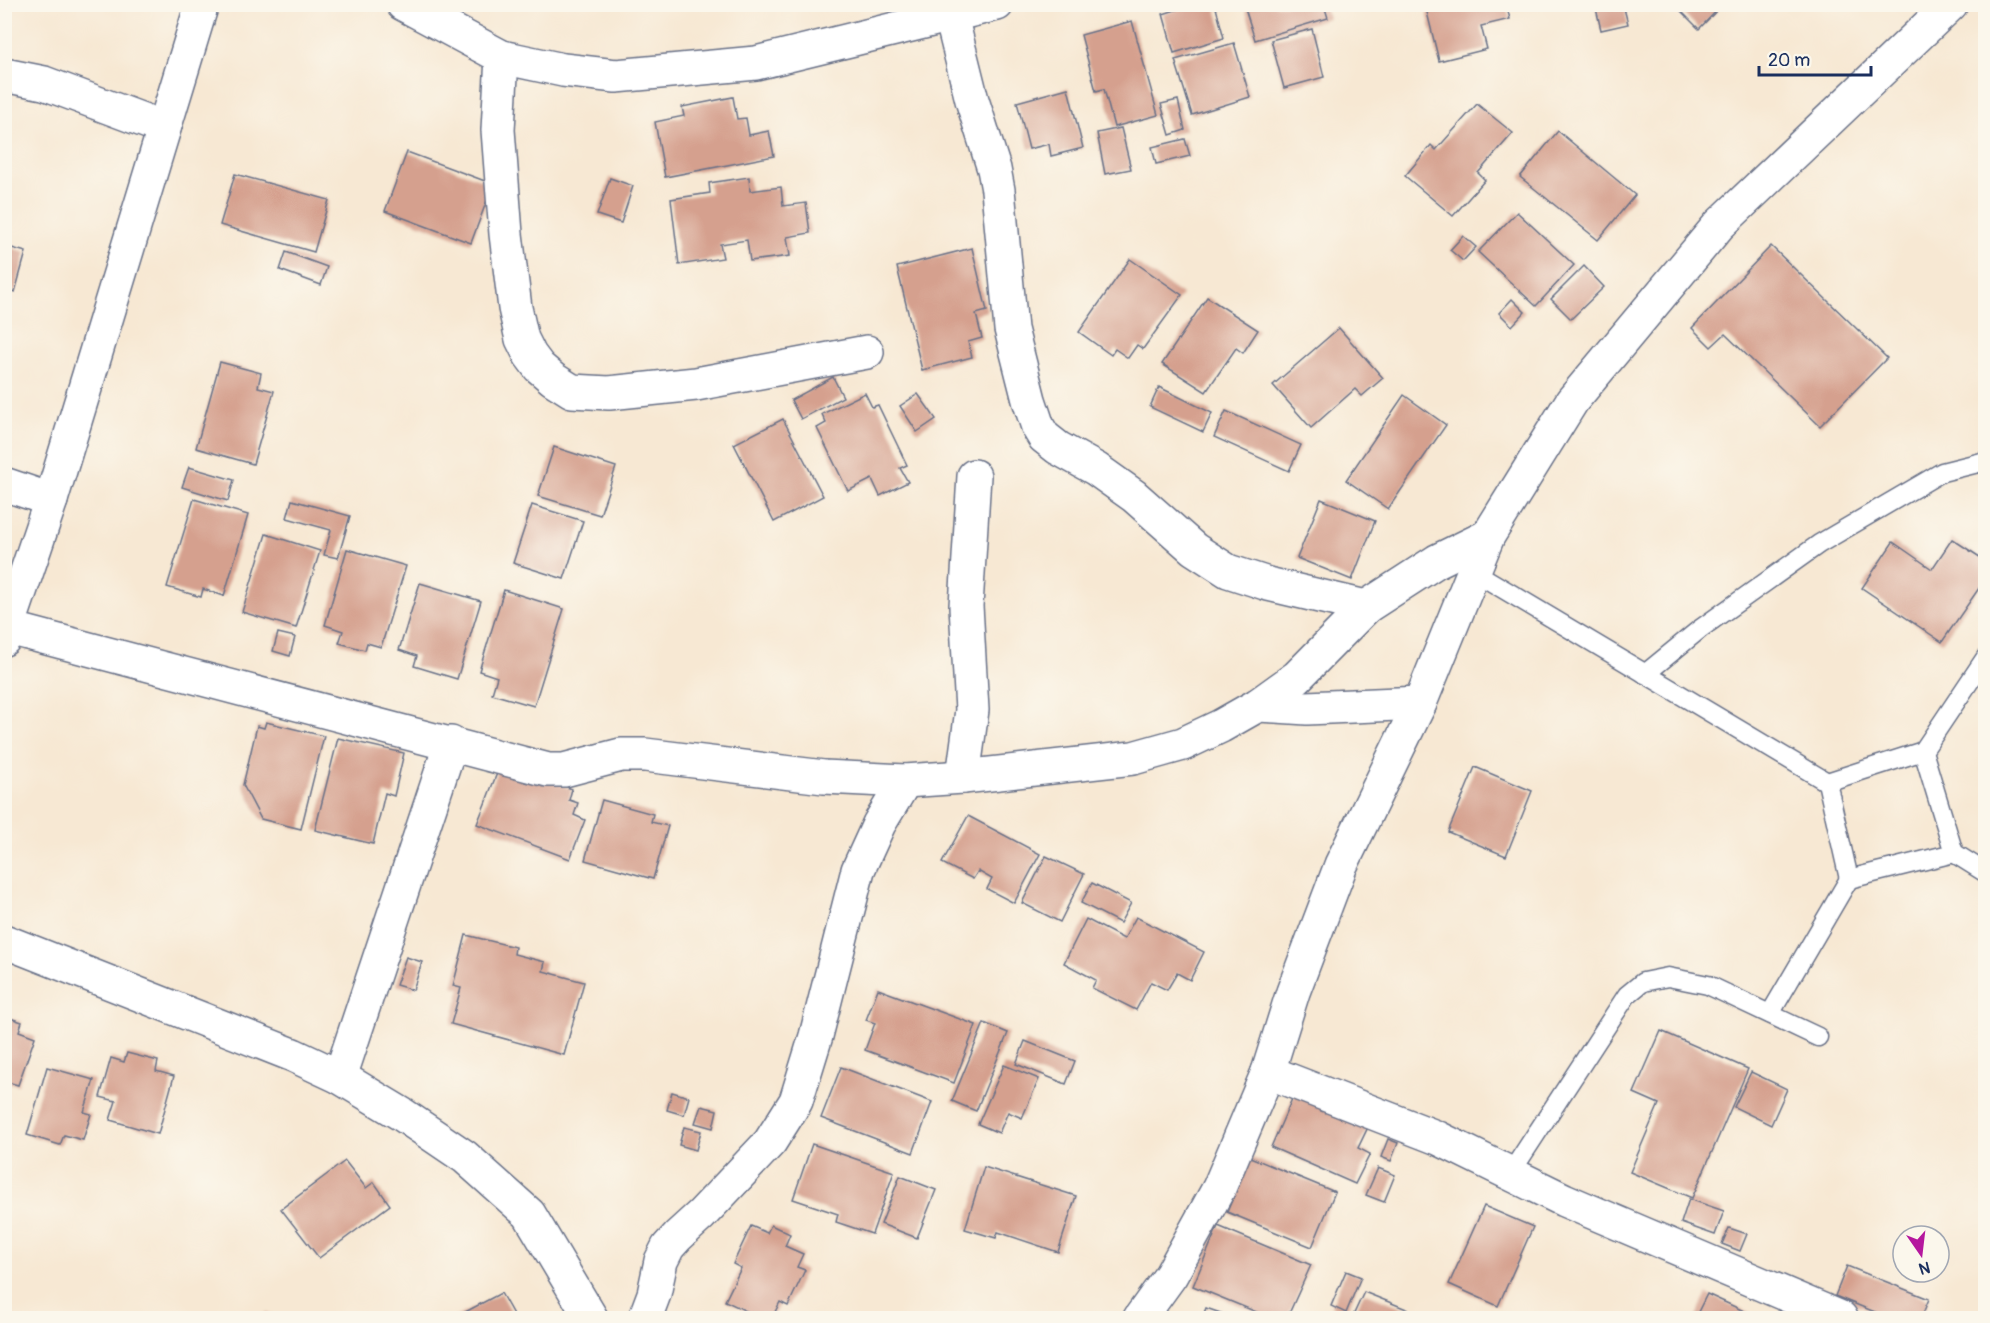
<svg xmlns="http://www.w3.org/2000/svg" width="1990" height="1323" font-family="Pangolin,sans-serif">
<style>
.building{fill:#d5a08e}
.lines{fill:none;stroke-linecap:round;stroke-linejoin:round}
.service-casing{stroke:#687087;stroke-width:21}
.minor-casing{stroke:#687087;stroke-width:36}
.service{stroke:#fff;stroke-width:18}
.minor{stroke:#fff;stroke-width:33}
</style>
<rect width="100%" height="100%" fill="#fbf7ec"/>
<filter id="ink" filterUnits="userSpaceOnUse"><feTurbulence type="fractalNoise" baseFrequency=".0167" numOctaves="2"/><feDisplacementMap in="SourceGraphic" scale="12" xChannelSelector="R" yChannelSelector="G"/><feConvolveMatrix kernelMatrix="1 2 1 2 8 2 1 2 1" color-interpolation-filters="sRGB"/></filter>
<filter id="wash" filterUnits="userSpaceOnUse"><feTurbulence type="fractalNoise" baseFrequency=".008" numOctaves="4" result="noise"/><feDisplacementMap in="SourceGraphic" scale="24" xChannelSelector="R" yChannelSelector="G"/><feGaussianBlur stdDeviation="1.35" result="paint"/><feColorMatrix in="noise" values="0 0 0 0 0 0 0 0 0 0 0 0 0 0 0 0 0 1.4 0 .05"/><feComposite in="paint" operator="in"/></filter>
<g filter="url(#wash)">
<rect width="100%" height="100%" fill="#f7e8d3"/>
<g id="blocks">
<g class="building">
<polygon points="1194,4 1215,4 1224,38 1174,53 1163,14"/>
<polygon points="1425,4 1506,4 1510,19 1481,26 1487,49 1439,61"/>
<polygon points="1595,4 1623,4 1628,24 1601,30"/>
<polygon points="1674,4 1723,4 1699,29"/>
<polygon points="1244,5 1324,5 1328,18 1255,40"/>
<polygon points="1132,21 1158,115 1114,127 1104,89 1096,91 1081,35"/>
<polygon points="1312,29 1324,77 1284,88 1271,40"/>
<polygon points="1234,43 1250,97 1192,115 1175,60"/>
<polygon points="1068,88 1083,148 1051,156 1049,144 1029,149 1017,102"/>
<polygon points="733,97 737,119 746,118 749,135 769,131 774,156 665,177 655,122 684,116 682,107"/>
<polygon points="1178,100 1185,130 1170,135 1161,104"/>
<polygon points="1477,104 1513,133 1478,173 1485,180 1453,216 1405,176 1431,145 1436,150"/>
<polygon points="1121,128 1131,169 1105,174 1097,133"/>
<polygon points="1558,131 1635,195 1598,240 1520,177"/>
<polygon points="1185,139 1190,156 1156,164 1152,147"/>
<polygon points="407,152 493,184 471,243 385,211"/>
<polygon points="235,174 329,200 314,252 220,225"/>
<polygon points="749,177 750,191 781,187 783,206 806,203 810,233 787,237 790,256 750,261 747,240 720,244 723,258 679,265 671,199 710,193 709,183"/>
<polygon points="610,178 633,186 621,223 597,215"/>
<polygon points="1517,212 1574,265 1536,306 1478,252"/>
<polygon points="1463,236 1476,247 1463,261 1450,250"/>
<polygon points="5,246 26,252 15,292 5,289"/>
<polygon points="1771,246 1887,358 1820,426 1725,334 1711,347 1692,328"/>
<polygon points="972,248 987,311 976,314 982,338 968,342 972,357 922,370 897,267"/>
<polygon points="286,252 327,267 321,285 280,270"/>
<polygon points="1130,259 1182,295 1143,349 1137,345 1128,358 1115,349 1111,355 1079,332"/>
<polygon points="1584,266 1604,287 1571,319 1551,299"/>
<polygon points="1207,297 1258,330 1243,353 1236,348 1206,392 1162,364"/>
<polygon points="1512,299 1525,312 1512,326 1499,313"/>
<polygon points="1339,328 1383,378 1362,396 1355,389 1311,428 1273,385"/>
<polygon points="220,362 261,373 258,387 274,391 253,464 196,448"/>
<polygon points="833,377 843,397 801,419 791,400"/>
<polygon points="1159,387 1212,413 1203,432 1150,407"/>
<polygon points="865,393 872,407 878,405 907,465 900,468 908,482 880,496 872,479 848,491 817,428 826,423 822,414"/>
<polygon points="918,394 936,419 917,432 900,406"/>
<polygon points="1404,395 1446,425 1388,509 1346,480"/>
<polygon points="1226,411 1301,445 1289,471 1214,437"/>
<polygon points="783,419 823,496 774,522 734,444"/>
<polygon points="554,447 616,467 600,515 538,496"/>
<polygon points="189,467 234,480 228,501 182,487"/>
<polygon points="194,499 248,515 224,596 203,589 201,597 167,587"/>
<polygon points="1321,499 1375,521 1352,580 1297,558"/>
<polygon points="292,500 350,516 338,558 324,555 331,530 287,518"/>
<polygon points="532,505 583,521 564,579 513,563"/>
<polygon points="266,534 320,551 296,628 242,612"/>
<polygon points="1952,539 1986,561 1986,578 1942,642 1862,588 1893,542 1932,569"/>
<polygon points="347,549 406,566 381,647 367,643 365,650 339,643 343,631 325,625"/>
<polygon points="420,583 481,601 457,679 414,666 417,656 399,650"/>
<polygon points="504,590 564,609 534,706 492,694 497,677 479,671"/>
<polygon points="278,633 295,637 290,656 273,651"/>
<polygon points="266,722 324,736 301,829 261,819 243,785 257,726 264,728"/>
<polygon points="338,738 404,753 394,796 385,793 373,844 315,830"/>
<polygon points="501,763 572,789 569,800 578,803 574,815 585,820 570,859 477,824"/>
<polygon points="1475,767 1532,791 1506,856 1448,832"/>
<polygon points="602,800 653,814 651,822 668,826 653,879 585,860"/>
<polygon points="968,816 1040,854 1014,903 987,889 992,879 978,871 973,879 942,863"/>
<polygon points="1046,856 1084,874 1060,922 1022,903"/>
<polygon points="1092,883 1131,903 1120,923 1081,903"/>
<polygon points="1136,917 1204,952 1190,980 1177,973 1167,990 1151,982 1136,1010 1092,988 1096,980 1064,963 1086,919 1124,939"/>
<polygon points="466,935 515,947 514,954 545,962 543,971 584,982 564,1055 451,1024 461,988 453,986"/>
<polygon points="406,957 422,962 413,990 396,985"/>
<polygon points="878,989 976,1025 954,1083 865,1050 875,1023 866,1020"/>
<polygon points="4,1016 22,1022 19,1031 35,1037 18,1085 4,1081"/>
<polygon points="984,1023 1008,1033 976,1111 952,1101"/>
<polygon points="1661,1031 1748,1069 1692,1198 1630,1172 1659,1104 1634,1093"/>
<polygon points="1025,1041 1075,1061 1066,1084 1016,1064"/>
<polygon points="127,1053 158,1061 156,1071 174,1076 158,1134 110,1120 116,1101 100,1097 111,1058 124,1062"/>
<polygon points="1004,1065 1039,1079 1022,1118 1008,1112 999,1133 978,1124"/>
<polygon points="47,1067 94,1080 84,1112 91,1114 83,1140 64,1135 60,1145 27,1135"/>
<polygon points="841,1067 932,1102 913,1153 821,1118"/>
<polygon points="1751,1072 1787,1089 1771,1125 1734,1107"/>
<polygon points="672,1092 689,1097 684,1115 667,1110"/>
<polygon points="1295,1092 1369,1125 1358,1148 1370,1154 1355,1184 1271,1147"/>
<polygon points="701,1106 717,1110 713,1128 695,1123"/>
<polygon points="684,1127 701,1131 696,1150 679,1145"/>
<polygon points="1388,1139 1398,1143 1391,1161 1381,1157"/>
<polygon points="812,1144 894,1172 872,1234 836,1222 838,1214 793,1199"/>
<polygon points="1250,1157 1335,1192 1312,1247 1227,1212"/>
<polygon points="345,1161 366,1188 374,1182 390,1205 319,1258 281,1209"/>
<polygon points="984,1167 1076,1196 1058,1252 998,1232 996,1238 965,1229"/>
<polygon points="1378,1168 1395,1175 1384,1202 1366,1195"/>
<polygon points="900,1176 936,1190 917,1238 881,1224"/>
<polygon points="1689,1199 1724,1211 1715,1235 1681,1223"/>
<polygon points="1484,1206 1533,1227 1498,1306 1449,1284"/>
<polygon points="771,1225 790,1234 785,1246 803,1254 797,1267 805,1270 788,1306 780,1302 772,1318 761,1318 725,1301 741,1268 733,1264 751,1226 767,1233"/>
<polygon points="1218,1226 1311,1265 1287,1318 1271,1318 1193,1286"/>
<polygon points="1729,1228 1747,1234 1740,1251 1722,1244"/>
<polygon points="1847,1266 1929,1299 1921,1318 1890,1318 1835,1296"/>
<polygon points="1346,1271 1361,1277 1346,1313 1331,1306"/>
<polygon points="1364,1292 1429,1318 1352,1318"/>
<polygon points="501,1293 515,1318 454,1318"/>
<polygon points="1707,1294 1759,1318 1695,1318"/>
<polygon points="1206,1308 1235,1318 1202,1318"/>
<polygon points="266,1312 280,1318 262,1318"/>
</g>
</g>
</g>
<g filter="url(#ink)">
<use href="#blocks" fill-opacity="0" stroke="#687087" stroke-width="1.5"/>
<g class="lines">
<g class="service-casing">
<g id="service">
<polyline points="1473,571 1827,782"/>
<polyline points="1645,674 1700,629 1819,544 1942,472 1986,461"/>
<polyline points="1923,751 1954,853 1849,879 1827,782 1923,751 1986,657"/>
<polyline points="1954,853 1986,873"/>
<polyline points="1770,1014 1849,879"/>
<polyline points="1510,1174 1627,995 1643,982 1668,977 1708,985 1818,1037"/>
</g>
</g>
<g class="minor-casing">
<g id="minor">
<polyline points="403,4 502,57 563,70 616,76 756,63 997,4"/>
<polyline points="951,16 972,100 994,169 998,190 1011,329 1029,400 1038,427 1044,437 1058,448 1096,469 1134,496 1194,549 1228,571 1268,584 1366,607"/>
<polyline points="502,57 498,130 506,234 515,308 522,339 530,355 539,367 553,379 572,391 609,393 696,384 867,352"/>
<polyline points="4,75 44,83 164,128"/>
<polyline points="4,484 51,500"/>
<polyline points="9,628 548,770 564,770 621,755 645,755 824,777 905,781 963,777 1133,758 1183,744 1221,726 1258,705 1297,677 1366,607 1437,561 1488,536"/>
<polyline points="4,639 51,500 202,4"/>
<polyline points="1258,705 1307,708 1420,703"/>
<polyline points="963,777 972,710 966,606 974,476"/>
<polyline points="4,941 293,1055 340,1077 403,1115 465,1157 529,1214 591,1318"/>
<polyline points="1268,1072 1438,1138 1564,1200 1841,1318"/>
<polyline points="340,1077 451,743"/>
<polyline points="645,1318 654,1294 661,1261 668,1247 678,1236 701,1215 770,1142 796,1101 816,1036 858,870 879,824 905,781"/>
<polyline points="1140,1318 1171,1275 1219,1188 1268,1072 1293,992 1341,865 1420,703 1488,536 1572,401 1719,225 1951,4"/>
</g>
</g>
<use href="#service" class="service"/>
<use href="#minor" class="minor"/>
</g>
</g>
<rect width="1990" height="1323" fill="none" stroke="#fbf7ec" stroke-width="24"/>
<g transform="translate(1921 1254) rotate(166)"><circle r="28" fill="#fbf7ec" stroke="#a1a7b3" stroke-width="1.5"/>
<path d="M0-4.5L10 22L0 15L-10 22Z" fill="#b5179e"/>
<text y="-9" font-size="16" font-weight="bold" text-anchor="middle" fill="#1b2f5e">N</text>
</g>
<path d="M1759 66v9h112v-9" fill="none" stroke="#1b2f5e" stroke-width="3"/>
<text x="1768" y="66" font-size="18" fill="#1b2f5e" stroke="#fbf7ec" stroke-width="4.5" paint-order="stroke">20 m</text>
</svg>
